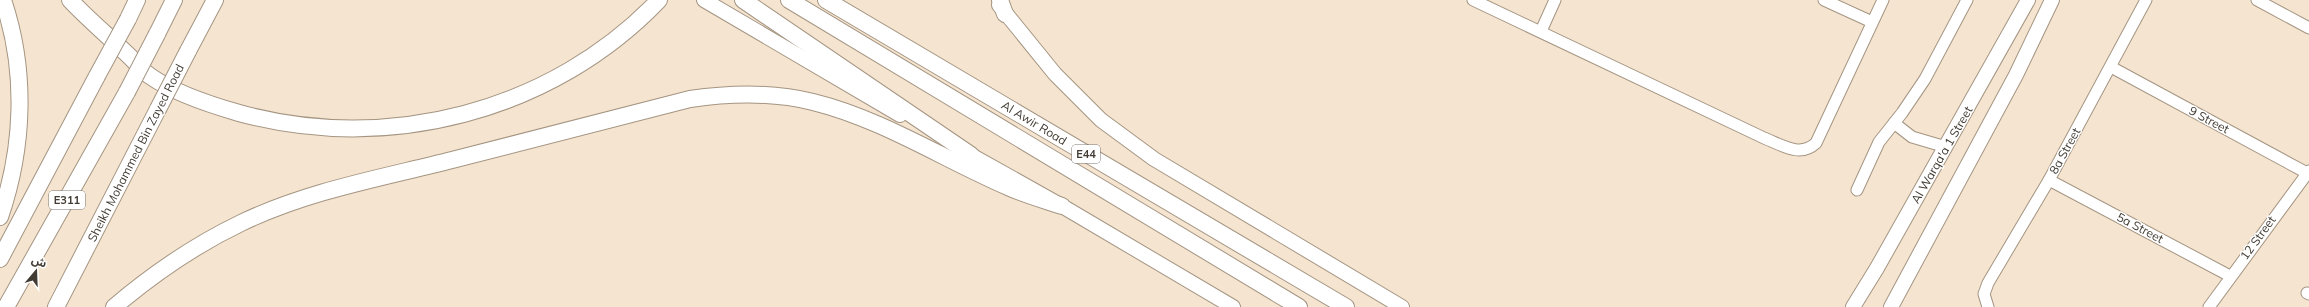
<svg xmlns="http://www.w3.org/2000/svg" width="2309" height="307" font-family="Mulish,'Noto Sans Arabic',sans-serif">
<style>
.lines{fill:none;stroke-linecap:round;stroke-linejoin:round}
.minor-casing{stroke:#a49582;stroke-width:13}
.major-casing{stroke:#a49582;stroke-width:16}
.highway-casing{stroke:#a49582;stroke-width:18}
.minor{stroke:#fff;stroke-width:11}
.major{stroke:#fff;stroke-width:14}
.highway{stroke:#fff;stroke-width:16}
.highway-bridge-casing{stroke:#a49582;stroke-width:18;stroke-linecap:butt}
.highway-bridge{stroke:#fff;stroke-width:16}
.labels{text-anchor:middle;stroke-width:3;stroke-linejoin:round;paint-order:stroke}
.shield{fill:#fff;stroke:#7a7670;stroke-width:1}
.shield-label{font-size:11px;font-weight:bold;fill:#413b33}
.street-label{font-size:12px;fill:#413b33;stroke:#fff}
</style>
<rect width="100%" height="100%" fill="#f5e4d0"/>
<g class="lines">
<g class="minor-casing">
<g id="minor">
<path d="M1473,0L1764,138C1782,145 1800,158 1816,143L1883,0"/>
<polyline points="1824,0 1872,22"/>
<polyline points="2257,0 2309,28"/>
<polyline points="1541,31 1555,0"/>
<polyline points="2111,67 2307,173"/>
<polyline points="1894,123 1912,137 1946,147"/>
<polyline points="2049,180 2230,276"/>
<polyline points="1857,190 1879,142 1902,113 1925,79 1967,0"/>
<polyline points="2307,293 2309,294"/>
<polyline points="1988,307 1984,294 1988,283 2049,180 2146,0"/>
<polyline points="2209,307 2309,171"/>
</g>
</g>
<g class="major-casing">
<g id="major">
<polyline points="704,0 900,115"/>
<polyline points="999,5 1055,74 1101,120 1154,159 1402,307"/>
<polyline points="962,150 1062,206 1233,307"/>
<polyline points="1853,307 1877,268 2028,0"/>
<polyline points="1891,307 2016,75 2052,0"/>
</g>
</g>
<g class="highway-casing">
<g id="highway">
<path d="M70,0C88,19 107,35 126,53C134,60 141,70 150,76C174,93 211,105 239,113C387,154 552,112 659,0"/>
<polyline points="743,0 971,155"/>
<polyline points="789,0 1299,307"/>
<polyline points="826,0 1346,307"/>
<polyline points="1000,0 1005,14"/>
<polyline points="128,19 137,0"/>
<polyline points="157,34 174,0"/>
<polyline points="188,51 215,0"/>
<path d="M0,217C24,147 27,71 3,0"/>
<polyline points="0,259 97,76"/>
<polyline points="6,307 127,92"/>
<polyline points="56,307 158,109"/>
<path d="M114,307C153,274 195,245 241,223C307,191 381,178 452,160C531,140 610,120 690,99C731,93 773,92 813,102C882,119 943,159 1008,187C1025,195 1044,200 1062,206"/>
</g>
</g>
<use href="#minor" class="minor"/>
<use href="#major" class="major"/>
<use href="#highway" class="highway"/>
<g class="highway-bridge-casing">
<g id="highway-bridge">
<polyline points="97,76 128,19"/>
<polyline points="127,92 157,34"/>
<polyline points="158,109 188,51"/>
</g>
</g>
<use href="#highway-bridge" class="highway-bridge"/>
</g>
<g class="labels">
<g class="shield">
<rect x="1072" y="145" width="28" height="18" rx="3"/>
<rect x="49" y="191" width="36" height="18" rx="3"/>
</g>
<g class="shield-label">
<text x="1086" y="158">E44</text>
<text x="67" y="204">E311</text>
</g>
<g class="street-label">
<text transform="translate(2209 120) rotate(28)" y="4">9 Street</text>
<text transform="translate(1034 123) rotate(31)" y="4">Al Awir Road</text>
<text transform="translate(2065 151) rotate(-61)" y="4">8a Street</text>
<text transform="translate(136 153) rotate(-63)" y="4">Sheikh Mohammed Bin Zayed Road</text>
<text transform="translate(1942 155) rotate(-60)" y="4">Al Warqa'a 1 Street</text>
<text transform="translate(2140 228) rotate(28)" y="4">5a Street</text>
<text transform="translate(2258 238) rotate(-54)" y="4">12 Street</text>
</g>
</g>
<g transform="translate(36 271) rotate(19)" stroke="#ffffff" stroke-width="3" paint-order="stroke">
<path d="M0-3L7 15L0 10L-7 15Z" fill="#413b33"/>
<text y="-6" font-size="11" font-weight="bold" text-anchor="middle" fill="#413b33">ش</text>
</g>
</svg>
